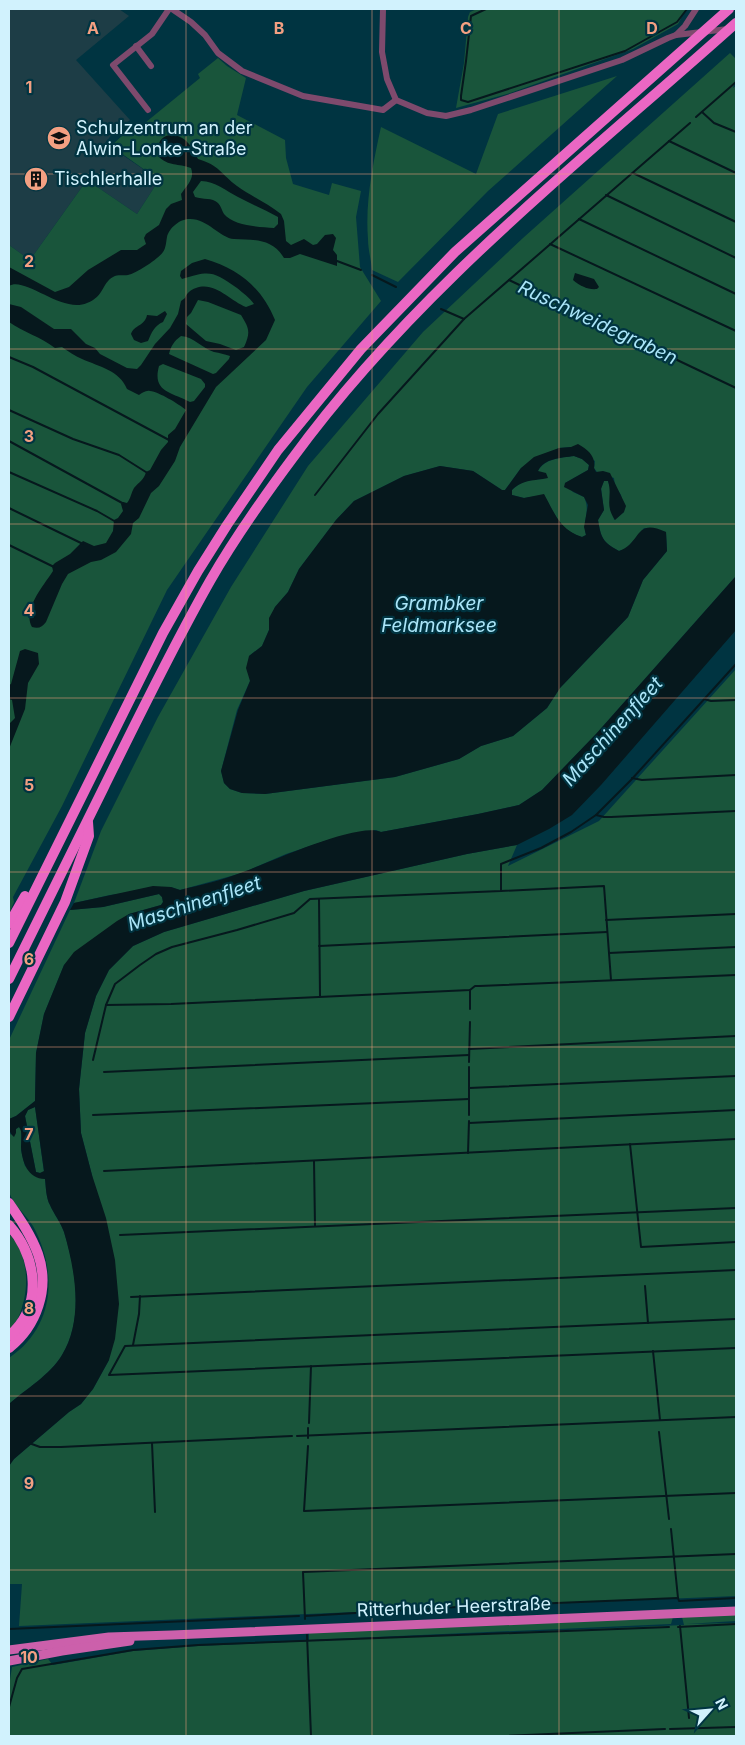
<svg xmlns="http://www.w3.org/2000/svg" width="745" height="1745" font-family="Inter,sans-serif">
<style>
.built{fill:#1d3d46}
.green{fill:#19553b;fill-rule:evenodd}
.water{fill:#06181d;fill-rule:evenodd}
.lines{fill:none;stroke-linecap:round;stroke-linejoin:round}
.stream{stroke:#06181d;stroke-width:2}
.minor{stroke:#7e4a6d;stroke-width:6}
.major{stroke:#cc60ab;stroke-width:9}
.highway{stroke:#ea67c3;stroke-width:10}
.grid{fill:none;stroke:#f3a082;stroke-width:1;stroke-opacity:0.55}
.labels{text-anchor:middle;stroke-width:4.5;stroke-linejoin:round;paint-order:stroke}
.poi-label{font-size:18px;fill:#d1f2fd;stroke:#003441;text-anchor:start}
.street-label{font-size:18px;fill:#d1f2fd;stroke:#003441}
.water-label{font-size:19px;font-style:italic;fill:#abe6f9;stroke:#003441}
.grid-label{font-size:16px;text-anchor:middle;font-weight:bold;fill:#f3a082;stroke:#003441;stroke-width:4.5;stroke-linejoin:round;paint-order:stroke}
</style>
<rect width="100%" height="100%" fill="#003441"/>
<polygon class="built" points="9,9 119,9 129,16 76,60 130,120 113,133 105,143 159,180 137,214 87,180 30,260 9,245"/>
<g class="green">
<polygon points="477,9 686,9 678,24 633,49 507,94 456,108 464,63 468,17 470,12"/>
<path d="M730,53L736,59V78L733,88L736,86V576L596,734L542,790L519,805L478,814L381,832L376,830L328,840L286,854L242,873L180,890L171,887L110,895L74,903L101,831L158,717L231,587L308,466L423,332L523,238ZM571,447L595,461L594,468L597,472L614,478L615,486L621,495L624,512L614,520L611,491L608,481H604L601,488L604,510L598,520C601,537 602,542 619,551L627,548L644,528L666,532L667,551L643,580L628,617L560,688L547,708L513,736L481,746L459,759L395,777L265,794L242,793L230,789L224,783L221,771L237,710L250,681L249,656L262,646L269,630V624L275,607L288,592L299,569L336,520L354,501L404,476L440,466L473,471L502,490H505L521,468L559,448Z"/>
<polygon points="218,58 227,66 246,78 237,115 285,140 286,158 293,184 329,195 332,183 361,191 356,217 360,267 381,301 307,387 167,590 62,806 13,897 14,902 9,914 9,245 30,260 87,180 137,214 159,180 111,146 136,123 140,127 200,78 198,74"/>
<path d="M617,76L488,191L398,282L372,270C371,259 368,249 368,239C365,202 373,163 381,127L476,174L498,114Z"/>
<path d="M574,456L582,459L589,465L588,470L565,483L573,492L584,497C591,512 582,519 586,535L582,537C559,530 555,514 544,495L524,498L512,495V490C521,481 529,480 541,479L538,471C545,458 561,458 574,456Z"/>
<polygon points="736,669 736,1596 19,1626 22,1584 9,1584 9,1466 14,1459 69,1412 81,1404 93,1389 109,1360 92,1175 81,1133 79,1089 85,1033 96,996 109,970 133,946 164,932 304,891 467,854 517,845 508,866 599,821"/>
<polygon points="159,894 162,897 163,902 161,905 129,914 64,965 44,1014 36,1053 35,1101 16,1116 9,1119 9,1040 70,910 103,907"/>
<polygon points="35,1107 44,1172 40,1173 36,1172 25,1116 28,1110"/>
<path d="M19,1127L21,1130V1150L25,1166L45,1179C46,1187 46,1198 50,1205C54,1214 61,1223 64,1232C76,1270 84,1319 62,1355C50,1375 26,1389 9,1404V1358C55,1327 58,1272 33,1226C26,1215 13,1204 9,1192C8,1187 9,1181 9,1176C9,1161 9,1146 9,1131L11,1135L16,1129Z"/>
<path d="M9,1234C30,1255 30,1292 18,1318C16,1322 12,1326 9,1330Z"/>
<polygon points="736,1613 736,1621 686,1624 736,1623 736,1736 9,1736 9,1686 12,1667 48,1659 53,1665 133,1651 199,1646 684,1625 682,1617"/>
<polygon points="673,1617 671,1624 309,1640 309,1632"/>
</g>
<g class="water">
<path d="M170,135C186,135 191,146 198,159C219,165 221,174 237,186C251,196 267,203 281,214L284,221L286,241L291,245L304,239L313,245L317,244L325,235L333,234L336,238L333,250L337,255V266L300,254L290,258H284C272,238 254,240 234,239C220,238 207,218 189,219C180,219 169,228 167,237C166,242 166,248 163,252C158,259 137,273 128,275C123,276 118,274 113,277C101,284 105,296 87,303C62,314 25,276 9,286V267L55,292L69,287L88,270L121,250H137L146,244L144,238L146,234L159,225L166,209L171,204L182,200L181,194C187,185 195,179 191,168C178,163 169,167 158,156C157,145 159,137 170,135ZM201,181C215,181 226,191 238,197C251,204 265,210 278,217V224L274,228C259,227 234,226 224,214C222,211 221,206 218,203C212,197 203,200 195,197L193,192Z"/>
<path d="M205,259C239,269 262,288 275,320L266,340L216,387L180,447L175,461L159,486L151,493L139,518L133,523L131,534L116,552L101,560L91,562L68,574L62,584L46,622C42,627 39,629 32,627C22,610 44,585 53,571L52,566L55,563L70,554L83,541L94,546L106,543L113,531L114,520L118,518L123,511L121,504L123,502L127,503C131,498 131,493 134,488C139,482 144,480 146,472L150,470L161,450L168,442V435L175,429L186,410C179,404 159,392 150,391C146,390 142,393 139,395L127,389C119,370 100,367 82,359C75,356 68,351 62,347L55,348C41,337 23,332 9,322V304L21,307L54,329H71L86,344L95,348L100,354L127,368L137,369L141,365L155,344L170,328L178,314L181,301L185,298C187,293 190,290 196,288C215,281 230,301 246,307L254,304C249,297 243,293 237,288C213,271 210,270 182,279L180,276L181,271L192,263ZM198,300L208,302L241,315C249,328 251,332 244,347L236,350L220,344L206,341L186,324L187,317L191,313ZM181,336C194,337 202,348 214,352C220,353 224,354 230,356L229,359L216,373L213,374L169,354C171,346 174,341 181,336ZM163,364L201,379L205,384V387L194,401L190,402C171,392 152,392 159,366Z"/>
<path d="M575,273L594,279L599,287L597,289C588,290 580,286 573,280Z"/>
<path d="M165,311L167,314L163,322C154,326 152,332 148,341L141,343L134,340L131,334C134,325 145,326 147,315L157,316Z"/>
<path d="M578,444C588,450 596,456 594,468L596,472L603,471L610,473L626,506L624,512L615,520C604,504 613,497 608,481H604L601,489L604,510L598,520C601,537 602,542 619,551C642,543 634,517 666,532L667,551L643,580L628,617L560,688L547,708L513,736L481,746L459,759L395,777L265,794L242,793L230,789L224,783L221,771L238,710L250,681L246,668L249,656L262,646L269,630V618L275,607L288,592L299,569L336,520L354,501L404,476L440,466L473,471L502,490H505L521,468L534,457L559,448L571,447ZM574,456L582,459L589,465L588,470L565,483L564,487L584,497L588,505L584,527L586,535L582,537C560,530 555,514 544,494L524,498L512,495V490C523,479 534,481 548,478L546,473L538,471C544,458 561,458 574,456Z"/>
<path d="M736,576V630L601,785L572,815L549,829L517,845L467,854L304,891L164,932L133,946L109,970L96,996L85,1033L79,1089L81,1133L92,1175L106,1218L115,1260L119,1304L115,1339L109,1360L93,1389L81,1404L69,1412L14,1459L9,1466V1404C26,1389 50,1375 62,1355C84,1319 75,1270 64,1232C61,1223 54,1214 50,1205C46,1198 46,1187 45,1179C28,1179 22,1162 21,1147C21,1140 23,1132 19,1127L16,1129V1133L14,1137C8,1132 9,1126 9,1119L16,1116L35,1101L36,1053L44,1014L64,965L74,952L117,921L129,914L161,905L163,902L162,897L159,894L103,907L70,910L74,903L153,886L171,887L180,890C201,885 223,880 243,872C268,863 359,821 381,832L478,814L519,805L542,790L596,734ZM35,1107L44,1171L40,1173L36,1172L25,1116L28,1110Z"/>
<polygon points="25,649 38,653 39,664 28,683 25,709 9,749 9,724 15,718 12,700 9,699 9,685 11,684 20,651"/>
</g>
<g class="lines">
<g class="stream">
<polyline points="486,9 471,16 466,61 461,96 461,100 468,102 625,51 677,22 687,9"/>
<polyline points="702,112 714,123 736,132"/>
<polyline points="696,117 736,82"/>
<polyline points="669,141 736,173"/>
<polyline points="633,173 736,222"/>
<polyline points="606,195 736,258"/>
<polyline points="579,219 736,294"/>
<polyline points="550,244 736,331"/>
<polyline points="337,261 361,270"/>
<polyline points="372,275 396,287"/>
<polyline points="509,280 736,388"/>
<polyline points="441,309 464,319 690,123"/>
<polyline points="9,357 33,367 169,440"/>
<polyline points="9,410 73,439 119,455 149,474"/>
<polyline points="9,441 124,504"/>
<polyline points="9,472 97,511 116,522"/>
<polyline points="315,495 378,414 464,319"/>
<polyline points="9,508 83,544"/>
<polyline points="9,545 54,567"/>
<polyline points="704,699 711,701 736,700"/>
<polyline points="632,778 642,780 736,775"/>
<polyline points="596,815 604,817 611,817 736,811"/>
<polyline points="501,891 604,886 611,980"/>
<polyline points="319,899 320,996"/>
<polyline points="606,920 736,914"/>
<polyline points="319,946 607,932"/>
<polyline points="609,953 736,947"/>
<polyline points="106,1005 171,1004 470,990 475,986 479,986 736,975"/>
<polyline points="470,1009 470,990"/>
<polyline points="469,1049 736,1036"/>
<polyline points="93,1060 106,1005 115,984 140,965 156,954 172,947 237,930 294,913 310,899 501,891 501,864 541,848 571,832 596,815 631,780 736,664"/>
<polyline points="469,1062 470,1022"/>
<polyline points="104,1072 469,1055"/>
<polyline points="469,1088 736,1076"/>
<polyline points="93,1115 469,1099"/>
<polyline points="469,1115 469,1067"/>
<polyline points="469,1123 736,1110"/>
<polyline points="630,1144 641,1247 736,1242"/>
<polyline points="468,1153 469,1121"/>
<polyline points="314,1161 315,1226"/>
<polyline points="104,1171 736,1139"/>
<polyline points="120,1235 736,1208"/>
<polyline points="645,1286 648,1323"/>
<polyline points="131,1297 736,1270"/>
<polyline points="736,1319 125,1346 109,1375 736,1348"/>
<polyline points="133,1345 139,1314 140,1296"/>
<polyline points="653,1351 660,1420"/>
<polyline points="309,1423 311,1366"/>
<polyline points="659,1432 669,1519"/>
<polyline points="297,1436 736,1417"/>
<polyline points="308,1438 308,1428"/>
<polyline points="29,1443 40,1447 61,1447 292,1436"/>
<polyline points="152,1443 155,1512"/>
<polyline points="308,1446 304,1511 736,1493"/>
<polyline points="671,1529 678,1598"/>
<polyline points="305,1616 457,1607 678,1598 679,1601 736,1598"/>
<polyline points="305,1619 303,1572 736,1554"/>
<polyline points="680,1626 689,1718"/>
<polyline points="678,1627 736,1624"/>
<polyline points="9,1629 299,1616"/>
<polyline points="307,1635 311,1736"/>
<polyline points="9,1707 17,1678 22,1669 133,1650 198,1645 669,1627"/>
<polyline points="670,1729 736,1727"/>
<polyline points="504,1736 665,1729"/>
</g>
<g class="minor">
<polyline points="172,9 191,22 205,35 218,53 242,71 303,96 383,110 396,100"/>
<polyline points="383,9 382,52 387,79 396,100 427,113 446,116 471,110 622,60 668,38 676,35 728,29"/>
<polyline points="676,35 685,26 696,9"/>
<polyline points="136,46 151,66"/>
<polyline points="148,110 113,65 152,34 169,9"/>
</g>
<g class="major">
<polyline points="9,1650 109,1637 172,1635 736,1611"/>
<polyline points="9,1661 62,1651 130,1641"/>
</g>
<g class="highway">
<polyline points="9,924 25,896"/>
<polyline points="9,943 163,633 198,571 227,525 278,450 361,349 455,252 729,9"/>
<path d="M9,979C40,915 72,851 104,787C138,718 172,648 210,581C234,539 263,498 292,459C415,290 582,161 736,23"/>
<polyline points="9,1017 65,902 89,836 88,822"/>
<path d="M9,1203C20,1219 31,1235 38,1254C50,1288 37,1326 9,1348"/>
<path d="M9,1225C37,1257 44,1306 9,1336"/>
</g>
</g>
<path class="grid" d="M186,9V1736M372,9V1736M559,9V1736M9,174H736M9,349H736M9,524H736M9,698H736M9,872H736M9,1047H736M9,1222H736M9,1396H736M9,1570H736"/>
<defs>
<g id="school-disc" transform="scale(1.25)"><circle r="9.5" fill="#f3a082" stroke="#003441"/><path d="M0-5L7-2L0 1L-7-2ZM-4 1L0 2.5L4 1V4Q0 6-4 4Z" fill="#111"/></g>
<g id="building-disc" transform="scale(1.25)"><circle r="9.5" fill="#f3a082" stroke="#003441"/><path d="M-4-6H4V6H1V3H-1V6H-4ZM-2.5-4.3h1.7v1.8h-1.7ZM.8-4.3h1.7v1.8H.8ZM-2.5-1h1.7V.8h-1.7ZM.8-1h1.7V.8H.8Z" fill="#111"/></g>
</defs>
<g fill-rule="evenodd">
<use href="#school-disc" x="59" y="138"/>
<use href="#building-disc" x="36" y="179"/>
</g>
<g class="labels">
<g class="poi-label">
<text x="76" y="134">Schulzentrum an der<tspan x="76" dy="21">Alwin-Lonke-Straße</tspan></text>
<text x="54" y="185">Tischlerhalle</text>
</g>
<g class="street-label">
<text transform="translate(454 1607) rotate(-2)" y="6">Ritterhuder Heerstraße</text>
</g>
<g class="water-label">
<text transform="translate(598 322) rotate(25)" y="7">Ruschweidegraben</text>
<text x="439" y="610">Grambker<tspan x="439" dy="22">Feldmarksee</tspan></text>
<text transform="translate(612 731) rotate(-48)" y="7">Maschinenfleet</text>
<text transform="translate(194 903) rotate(-18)" y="7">Maschinenfleet</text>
</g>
</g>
<g class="grid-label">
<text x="93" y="34">A</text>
<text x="279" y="34">B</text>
<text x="466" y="34">C</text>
<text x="652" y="34">D</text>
<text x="29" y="93">1</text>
<text x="29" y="267">2</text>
<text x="29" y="442">3</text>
<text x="29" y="616">4</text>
<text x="29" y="791">5</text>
<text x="29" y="965">6</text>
<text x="29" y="1140">7</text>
<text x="29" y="1314">8</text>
<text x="29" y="1489">9</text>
<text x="29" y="1663">10</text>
</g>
<rect width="745" height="1745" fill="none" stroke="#d1f2fd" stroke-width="20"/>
<g transform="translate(710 1710) rotate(63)" stroke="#003441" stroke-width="4" paint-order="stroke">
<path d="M0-4L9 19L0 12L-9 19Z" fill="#d1f2fd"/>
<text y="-8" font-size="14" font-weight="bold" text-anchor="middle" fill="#d1f2fd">N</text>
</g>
</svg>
